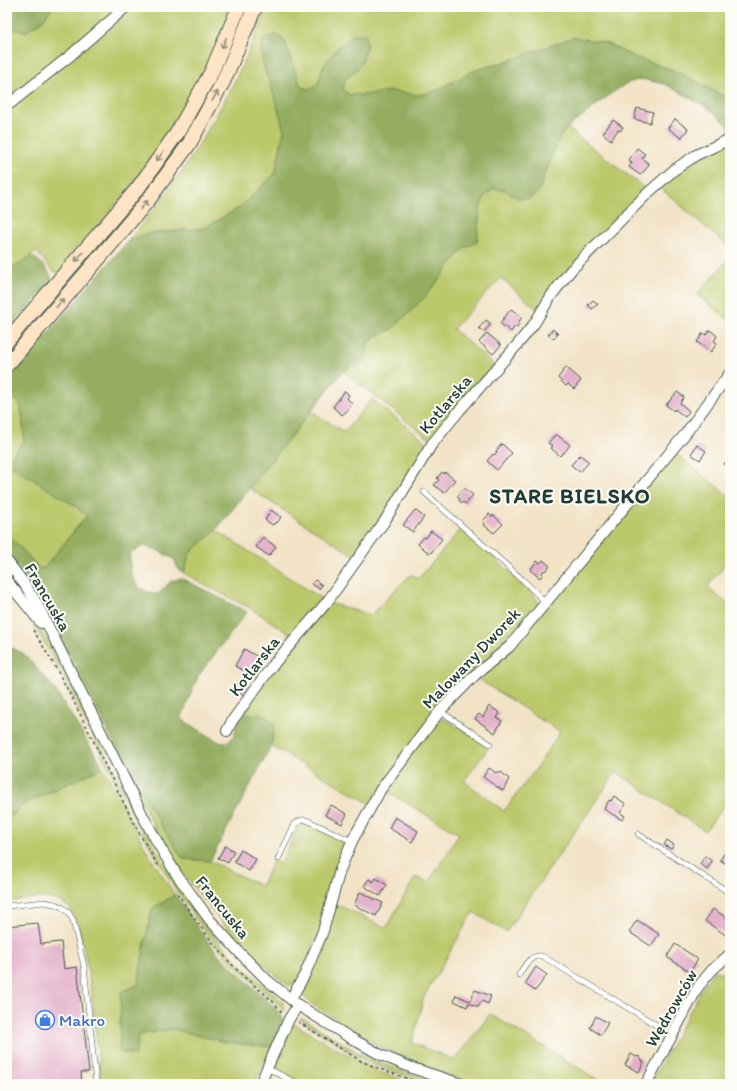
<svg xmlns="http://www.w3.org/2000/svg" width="737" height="1091" font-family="Itim,sans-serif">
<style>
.green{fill:#bbc96c;stroke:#6d8350}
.forest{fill:#94ad60;stroke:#5a754a}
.building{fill:#e4b1cb}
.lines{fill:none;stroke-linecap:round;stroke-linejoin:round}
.service-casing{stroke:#3f564a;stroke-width:6}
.minor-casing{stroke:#3f564a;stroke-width:12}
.secondary-casing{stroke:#3f564a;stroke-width:16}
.path{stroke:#3f564a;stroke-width:1.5;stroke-dasharray:3 3;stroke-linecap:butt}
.service{stroke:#fff;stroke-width:5}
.minor{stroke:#fff;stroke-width:10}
.secondary{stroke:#ffe4c6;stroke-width:14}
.oneway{stroke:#8f907d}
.labels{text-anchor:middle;stroke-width:4;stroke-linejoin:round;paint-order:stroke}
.street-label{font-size:17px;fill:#1f3d34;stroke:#fdfcf7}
.shop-label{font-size:17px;fill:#366cbe;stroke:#fdfcf7;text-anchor:start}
.district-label{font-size:21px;font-weight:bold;letter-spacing:1px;fill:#1f3d34;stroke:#fdfcf7}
</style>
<rect width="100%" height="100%" fill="#fdfcf7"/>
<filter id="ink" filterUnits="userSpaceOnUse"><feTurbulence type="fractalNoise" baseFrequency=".025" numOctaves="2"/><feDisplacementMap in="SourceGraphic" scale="8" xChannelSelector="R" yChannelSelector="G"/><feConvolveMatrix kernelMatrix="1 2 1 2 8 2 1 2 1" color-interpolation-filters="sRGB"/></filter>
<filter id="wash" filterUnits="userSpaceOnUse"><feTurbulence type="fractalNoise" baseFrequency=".012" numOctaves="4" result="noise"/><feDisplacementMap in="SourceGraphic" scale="16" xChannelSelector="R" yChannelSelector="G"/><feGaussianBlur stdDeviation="0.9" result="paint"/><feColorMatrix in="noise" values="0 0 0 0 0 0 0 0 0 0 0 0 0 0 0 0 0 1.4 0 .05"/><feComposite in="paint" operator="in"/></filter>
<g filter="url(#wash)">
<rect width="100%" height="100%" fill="#f2e3c6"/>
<g class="green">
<polygon points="53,7 123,7 7,104 7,27 25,32 42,21"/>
<polygon points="128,7 233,7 212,57 176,123 145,169 59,274 52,270 36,251 31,256 7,271 7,162 10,159 7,155 7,109"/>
<path d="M246,7H249L247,13C226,59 207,103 180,145C141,207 86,263 38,318L37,315L218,72Z"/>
<path d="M266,7H730V99L673,70L634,57L606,43L574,37L508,61L476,70L433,92L419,95L390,91L365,95H350L342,90L345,80L361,65L323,66L318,84L308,89L301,87L285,42L260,51L266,74L274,94L284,131L275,174L239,208L205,228L146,234L129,240C187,171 236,93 266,7Z"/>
<polygon points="567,128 647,190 539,311 501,278 453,329 495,366 431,438 427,437 343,371 365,358 368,343 379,335 392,329 424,298 463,249 477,242 480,208 484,197 493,189 505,190 517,198 538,192 557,142"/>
<polygon points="730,142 730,248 658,186 675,171"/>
<polygon points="730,257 730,321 697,295"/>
<polygon points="13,398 20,404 23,422 24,441 10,458 87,515 45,567 39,569 22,549 7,534 7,402"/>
<polygon points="372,399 425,441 426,448 356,557 249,488 311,411 344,432"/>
<polygon points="675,453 730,497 730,559 707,587 730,606 730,798 705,831 616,772 506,932 473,912 424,997 412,1043 455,1060 490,1014 605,1084 475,1084 444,1074 380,1047 347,1027 312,1004 305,998 302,989 334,903 386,928 415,877 429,882 459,834 384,790 438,720 443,719 447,720 489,747 464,781 504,811 535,770 560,732 477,678"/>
<polygon points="462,528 533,593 538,602 538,608 509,642 475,672 369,803 271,746 275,723 262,715 240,714 253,695 329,603 371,615 411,574 418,579"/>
<polygon points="216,530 325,601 293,635 290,634 250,608 203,584 184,573 189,554"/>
<path d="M7,587L30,615L51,646L66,674L142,825L170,872L208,929L238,963L282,1001L285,1010L283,1009L278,1004C258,986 236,969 219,948C166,885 130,810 93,737C68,687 45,634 7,592Z"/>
<path d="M67,653H71C106,723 139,794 183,859L210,861L261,886L273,861L281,864L299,825L303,824H308L341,841L345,844V848L321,930L296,982L290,985L286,984L249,952L221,921L183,873L157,832Z"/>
<path d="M103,767L149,855L175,895L152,909L144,947L138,985L139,1035L172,1029L225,1042L272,1047L254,1084H99L100,1074C96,1042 89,923 66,905C50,893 25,900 7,902V821L22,805Z"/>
<polygon points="714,971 730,975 730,1084 650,1084 703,987"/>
<polygon points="300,1019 304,1019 355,1051 372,1060 442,1084 431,1084 371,1064 352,1053"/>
<polygon points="292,1024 294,1024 360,1062 379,1072 416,1084 304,1084 282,1073 274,1066"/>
</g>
<g class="forest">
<polygon points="7,7 53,7 42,21 25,32 7,27"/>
<path d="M277,34L285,42L301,87L308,89L318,84L323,66L339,46L354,34H366L367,46L361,65L345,80L343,90L350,95H365L390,91L419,95L433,92L476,70L508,61L574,37L606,43L634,57L673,70L730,99V130L727,124L710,109L665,84L641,79L627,83L612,93L567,128L557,142L538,192L529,199L517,198L505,190L493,189L484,197L480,208L477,242L463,249L424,298L392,329L379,335L368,343L365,358L360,365L351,366L343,371L216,530L189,554L184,573L179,571L174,559L157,550L144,546L130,553C129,575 133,591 158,594L170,582L181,578L247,612L198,676L181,719L221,743L229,742L234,735L240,714L262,715L275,723L271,746L210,861L183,859C139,795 106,723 71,654L67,653C50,619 33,583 7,554V534L40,569L45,567L87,516L77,507L14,468L10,458L24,441L23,422L20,404L13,398L7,402V380L129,240L146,234L205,228L239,208L275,174L284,131L274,94L266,74L260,51L264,39Z"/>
<path d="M31,256C41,261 48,269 52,279L7,332V271Z"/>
<polygon points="7,646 24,654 54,688 103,767 22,805 7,821"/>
<polygon points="175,895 201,932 219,955 279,1012 283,1019 272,1047 225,1042 172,1029 139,1035 135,1055 119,1052 121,992 138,985 144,947 152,909"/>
</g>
<g id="blocks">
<g class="building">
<polygon points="637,108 653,112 650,123 634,119"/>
<polygon points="675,119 688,129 681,138 668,128"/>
<polygon points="613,120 623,127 620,131 618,130 611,140 603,133"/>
<polygon points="637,148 645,154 642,158 649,164 646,169 640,175 629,167 632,163 629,160"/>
<polygon points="593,300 598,304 592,309 588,305"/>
<polygon points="511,309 522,317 518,323 519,324 517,327 515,326 511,332 500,323"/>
<polygon points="486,320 491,324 484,332 479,328"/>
<polygon points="553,329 558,334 554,339 548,335"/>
<polygon points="710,330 717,336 714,341 717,343 711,352 697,342 703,333 706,335"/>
<polygon points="487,333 501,345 493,354 479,342"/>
<polygon points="566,367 581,380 574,389 568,384 566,386 558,378"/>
<polygon points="345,391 349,395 347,398 352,404 348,408 349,409 342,415 333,407"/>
<polygon points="677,392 684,397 680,403 689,411 685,417 675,409 674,411 666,405"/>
<polygon points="556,434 570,445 564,453 564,452 560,456 551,448 553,446 548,443"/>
<polygon points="502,444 512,453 497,470 487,461 493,454 494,455 497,452 496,451"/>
<polygon points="697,445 706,451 700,460 691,454"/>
<polygon points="730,452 730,468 724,464 728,459 726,457"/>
<polygon points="580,455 589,462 580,472 571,465"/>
<polygon points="442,472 444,474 445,472 455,480 444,493 434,485 439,480 437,478"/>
<polygon points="464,488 473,495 466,504 463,502 462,503 459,501 460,499 457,497"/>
<polygon points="593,489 600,496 597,500 589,492"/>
<polygon points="271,510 281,517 277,523 275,522 273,525 265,520"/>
<polygon points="415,510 424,517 413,532 403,525"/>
<polygon points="489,514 492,517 493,515 503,524 494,533 484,525 485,524 483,521"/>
<polygon points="431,531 442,539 430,554 418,544 424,537 426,538"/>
<polygon points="263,537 276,547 269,556 256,547"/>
<polygon points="543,560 550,566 545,571 544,570 542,573 543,574 540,578 530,570 537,561 540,563"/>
<polygon points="315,580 322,585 319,589 312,584"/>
<polygon points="244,649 260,658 254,669 256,670 253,676 235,666"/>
<polygon points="239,681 248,686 243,695 234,690"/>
<polygon points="489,706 500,713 497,718 502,721 495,733 475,719 479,714 483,717"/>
<polygon points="489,768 496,773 498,771 500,773 501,772 509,779 503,791 483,777"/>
<polygon points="614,796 626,804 620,813 625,816 622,820 604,809 609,800 611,801"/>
<polygon points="331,805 347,814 342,824 325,815"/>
<polygon points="395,817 418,831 412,842 389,828"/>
<polygon points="667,840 674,845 671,849 664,845"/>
<polygon points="225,846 234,851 228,863 218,858"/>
<polygon points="241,850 256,859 249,871 234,862"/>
<polygon points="726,851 730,854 730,866 720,860"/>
<polygon points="705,856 712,861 707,869 700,864"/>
<polygon points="376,878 387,885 380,896 364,886 369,879 373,882"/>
<polygon points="360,892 383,903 376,916 354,905"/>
<polygon points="713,909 730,920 730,931 727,936 705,921"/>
<polygon points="637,920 659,934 651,946 629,932"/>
<polygon points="38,923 41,944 61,942 64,969 77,967 89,1072 81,1072 82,1084 7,1084 7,926"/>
<polygon points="675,944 698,959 690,972 667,957"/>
<polygon points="536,967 547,975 535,991 525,984"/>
<polygon points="475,990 491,996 488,1004 482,1001 478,1007 469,1003 467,1007 454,1001 456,995 470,1001"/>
<polygon points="596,1016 608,1023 601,1035 590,1028"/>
<polygon points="631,1054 636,1057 639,1056 640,1059 644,1062 639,1072 625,1065"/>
</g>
</g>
</g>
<g filter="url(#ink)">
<use href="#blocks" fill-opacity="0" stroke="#3f564a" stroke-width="1"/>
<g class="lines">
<g class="service-casing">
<g id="service">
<polyline points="424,492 524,581 546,603"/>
<polyline points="440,711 490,744"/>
<polyline points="638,834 730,893"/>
<path d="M278,859L295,824C299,821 301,819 306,820L352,841"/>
<polyline points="7,906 44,902 55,904 62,907 68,912 73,920 84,966 96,1084"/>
<path d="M519,975C524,966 531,954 542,956L673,1035"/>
<polyline points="267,1068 298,1084"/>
</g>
</g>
<g class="minor-casing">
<g id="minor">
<polyline points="7,106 71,55 126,7"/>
<polyline points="7,561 23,582 36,602 145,820 160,847 177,875 210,920 239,952 268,981 298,1005 349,1037 381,1055 412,1068 461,1084"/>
<polyline points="7,581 41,623"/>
<polyline points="227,731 232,721 272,666 327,602 384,522 432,444 459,411 518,344 534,324 551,296 571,270 649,192 674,170 696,155 730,139"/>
<polyline points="291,999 305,974 323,931 340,870 352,841 381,789 440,711 475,675 509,647 686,433 730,373"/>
<polyline points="260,1084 289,1019 298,1005"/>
<polyline points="646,1084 698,987 712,970 730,954"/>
</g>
</g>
<g class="secondary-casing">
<g id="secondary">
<polyline points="7,341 138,188 177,133 211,73 239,7"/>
<polyline points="7,365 112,243 149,199 189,144 223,82 255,7"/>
</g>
</g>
<g class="path">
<path d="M33,630C61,674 84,721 106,767C123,801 139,835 159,867"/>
<path d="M177,893C197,923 215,947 240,973C253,986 272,997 282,1013"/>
<polyline points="298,1022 361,1061 380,1069 423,1084"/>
</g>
<use href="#service" class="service"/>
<use href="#minor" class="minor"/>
<use href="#secondary" class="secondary"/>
</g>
<defs><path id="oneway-shaft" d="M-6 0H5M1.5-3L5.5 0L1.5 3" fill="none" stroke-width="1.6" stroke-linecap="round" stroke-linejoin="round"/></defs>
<g class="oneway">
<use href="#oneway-shaft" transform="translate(224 43) rotate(113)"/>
<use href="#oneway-shaft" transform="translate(215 96) rotate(-61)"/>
<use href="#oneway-shaft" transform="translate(160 156) rotate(125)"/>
<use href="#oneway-shaft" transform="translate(144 205) rotate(-50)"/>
<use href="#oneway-shaft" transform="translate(79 257) rotate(131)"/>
<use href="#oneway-shaft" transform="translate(60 303) rotate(-50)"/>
</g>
</g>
<defs>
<g id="shop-ring" transform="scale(1)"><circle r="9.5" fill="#fdfcf7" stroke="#3f7fe0" stroke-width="1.5"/><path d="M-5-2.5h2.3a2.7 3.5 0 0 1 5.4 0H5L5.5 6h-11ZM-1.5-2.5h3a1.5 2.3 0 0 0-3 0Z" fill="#3f7fe0"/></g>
</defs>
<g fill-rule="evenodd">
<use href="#shop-ring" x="45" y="1020"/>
</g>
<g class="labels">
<g class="street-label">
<text transform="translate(445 404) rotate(-50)" y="6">Kotlarska</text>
<text transform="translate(48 597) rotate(60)" y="6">Francuska</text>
<text transform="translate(471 658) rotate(-46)" y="6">Malowany Dworek</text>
<text transform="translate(254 666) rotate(-52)" y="6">Kotlarska</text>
<text transform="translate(223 907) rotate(51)" y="6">Francuska</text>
<text transform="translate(671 1008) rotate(-60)" y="6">Wędrowców</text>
</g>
<g class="shop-label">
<text x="59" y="1026">Makro</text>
</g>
<g class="district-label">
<text x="570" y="503">STARE BIELSKO</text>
</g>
</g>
<rect width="737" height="1091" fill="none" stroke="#fdfcf7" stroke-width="24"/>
</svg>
